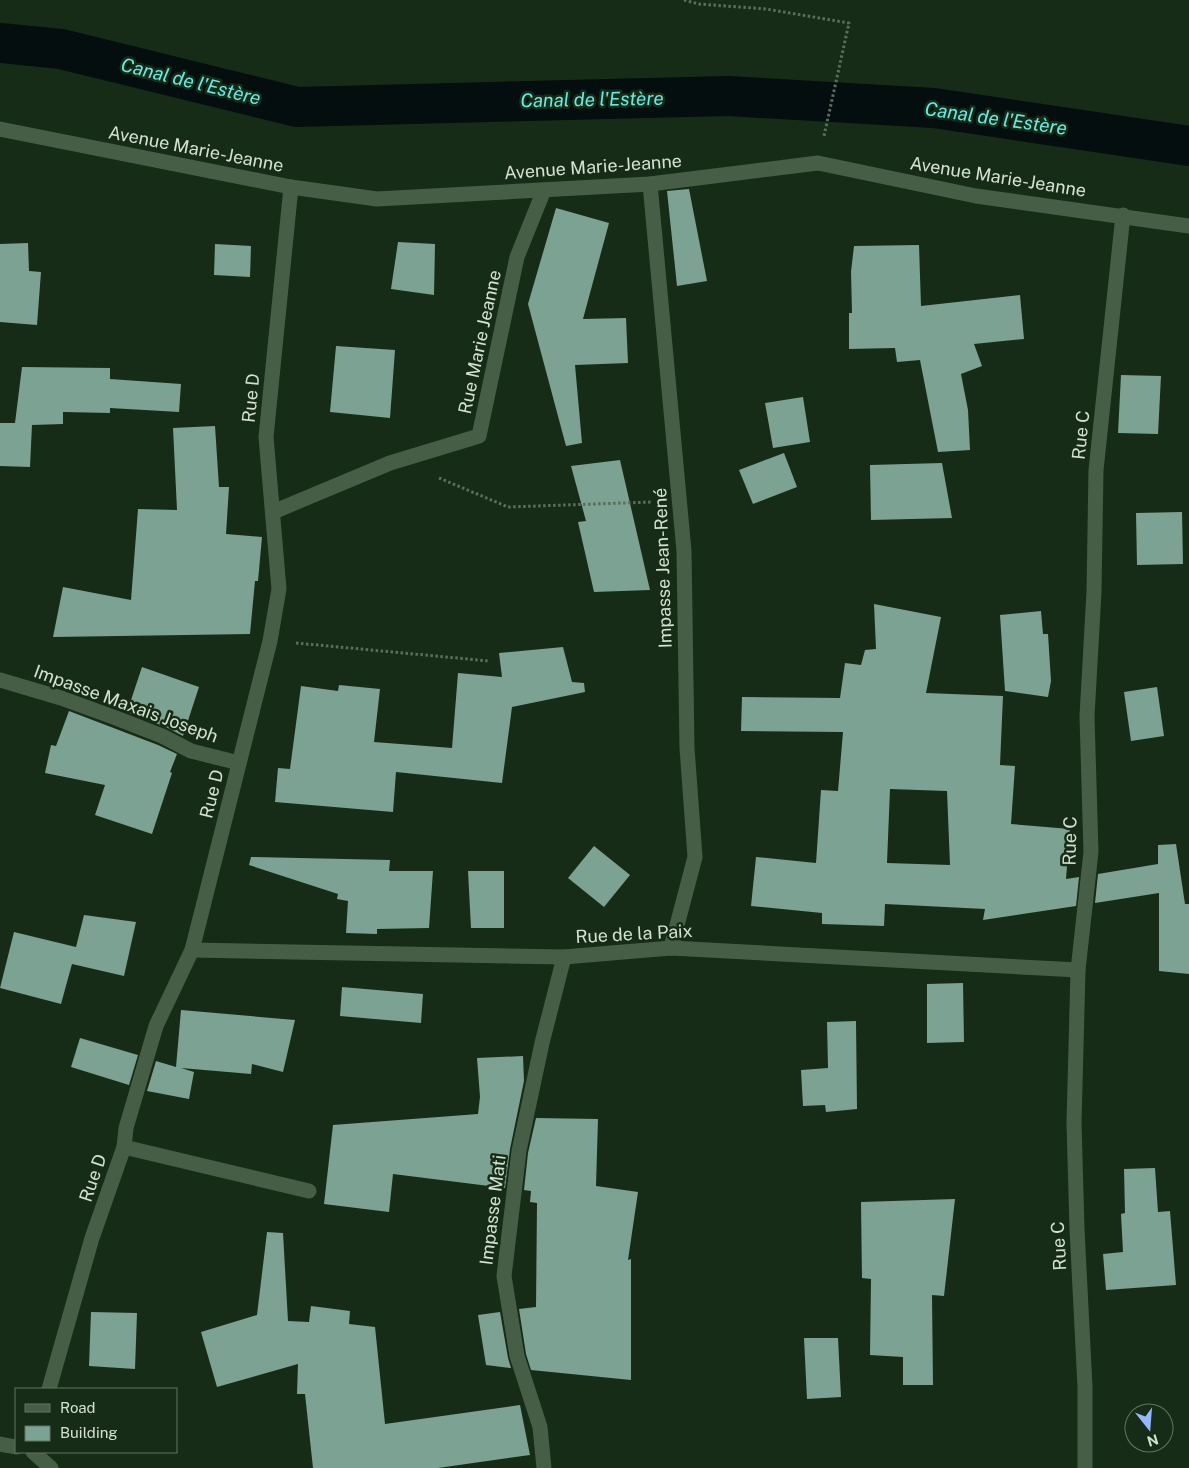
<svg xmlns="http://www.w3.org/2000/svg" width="1189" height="1468" font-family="'Public Sans',sans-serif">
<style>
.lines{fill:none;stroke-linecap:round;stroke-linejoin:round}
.canal{stroke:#040e0e;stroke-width:40}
.building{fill:#7ca293;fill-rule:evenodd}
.path{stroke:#5c6e5b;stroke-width:3;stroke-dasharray:2.5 2.5;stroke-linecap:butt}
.minor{stroke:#475e46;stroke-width:15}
.labels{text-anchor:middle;stroke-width:5;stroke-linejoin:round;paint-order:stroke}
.street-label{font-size:18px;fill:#d3e0d2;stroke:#172c16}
.water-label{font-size:19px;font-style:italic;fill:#65ebe6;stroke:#172c16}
</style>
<rect width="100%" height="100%" fill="#172c16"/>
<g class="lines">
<polyline class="canal" points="0,43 61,49 297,107 728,96 934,108 1189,146"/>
</g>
<g class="building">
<polygon points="689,189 707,281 677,286 667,191"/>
<polygon points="556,208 609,223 583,319 626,318 628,363 575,365 582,443 566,446 528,304"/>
<polygon points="398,242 435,244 434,295 391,289"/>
<polygon points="28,243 29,271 41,272 37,325 0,322 0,244"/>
<polygon points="215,244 251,246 250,277 214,275"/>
<polygon points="919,245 921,306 1020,295 1024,339 974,344 982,366 961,374 968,410 970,450 938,452 920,360 897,362 895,348 849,349 849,313 852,313 851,272 854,246"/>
<polygon points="336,346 395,350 390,418 330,412"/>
<polygon points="22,367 110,368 110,379 181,384 179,412 110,408 110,413 63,412 63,424 32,425 30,467 0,466 0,423 15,423"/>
<polygon points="1121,375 1161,376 1158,434 1118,433"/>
<polygon points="803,397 810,442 773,448 765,403"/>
<polygon points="215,426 219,487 229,487 226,534 262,537 258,581 255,581 250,634 53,637 63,587 131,600 138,509 177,510 173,428"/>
<polygon points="784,453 797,487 753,504 739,470"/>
<polygon points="620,460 650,590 594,592 578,522 586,521 571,466"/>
<polygon points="942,463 952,518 871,520 870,465"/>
<polygon points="1182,512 1183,564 1137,565 1136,513"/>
<path d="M874,604L941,617L926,693L1003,696L1000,765L1015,766L1011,824L1070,829L1066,879L1079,877L1076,906L983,920L985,909L885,904L884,926L822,924V913L751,906L756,857L816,863L821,790L838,791L843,732L741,731L742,697L840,698L845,663L861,665L865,650L876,649ZM890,789L947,791L950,865L887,863Z"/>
<polygon points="1041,611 1043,634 1048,634 1051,681 1048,697 1005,691 1000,615"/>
<polygon points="563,647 572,682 584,683 585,692 512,707 502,783 396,772 393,812 275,802 278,768 290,769 301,686 338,691 339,685 380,689 374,742 452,748 458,673 502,677 499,653"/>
<polygon points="142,667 199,687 183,736 166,727 127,712"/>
<polygon points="1157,687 1164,736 1131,741 1124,692"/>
<polygon points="69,711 158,745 177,754 170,772 172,773 152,834 95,815 105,785 45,773 51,745 56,746"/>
<polygon points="1176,844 1185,904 1189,904 1189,974 1159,971 1159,893 1095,903 1098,874 1158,864 1158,845"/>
<polygon points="594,846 630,875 604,907 568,878"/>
<polygon points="251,857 390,860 389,871 433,871 429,928 377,929 377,934 346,933 348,901 337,899 338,894 249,865"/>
<polygon points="468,871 504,871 504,928 471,928"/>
<polygon points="84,915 136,922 124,976 72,964 75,953 61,1004 0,988 14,932 76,947"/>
<polygon points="963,983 964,1042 927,1043 927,984"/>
<polygon points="342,987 423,994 421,1023 340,1016"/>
<polygon points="181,1010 295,1020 283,1072 252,1064 251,1074 181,1068 194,1072 189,1099 147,1091 156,1061 176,1067"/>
<polygon points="856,1021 857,1109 826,1112 825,1105 803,1106 801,1070 828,1068 827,1022"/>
<polygon points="80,1038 138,1055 129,1085 71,1067"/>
<polygon points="523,1056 524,1081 510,1149 505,1188 393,1174 389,1212 324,1204 333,1125 478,1114 480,1097 477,1058"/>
<polygon points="536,1118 598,1119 596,1186 638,1192 628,1260 631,1259 631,1380 531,1370 526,1354 519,1309 536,1307 537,1203 530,1202 531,1191 524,1190 528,1153"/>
<polygon points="1155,1168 1158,1212 1170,1211 1176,1285 1106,1290 1103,1254 1123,1252 1121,1214 1125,1213 1124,1169"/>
<polygon points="955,1199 944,1296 932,1295 933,1385 903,1385 903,1357 870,1355 871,1279 862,1278 861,1202"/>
<polygon points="267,1232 283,1233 288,1321 309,1322 311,1306 350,1311 349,1324 375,1327 385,1424 520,1405 530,1455 438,1468 313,1468 305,1394 297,1394 298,1364 217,1387 201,1332 257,1315"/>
<polygon points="91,1312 137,1313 135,1369 89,1366"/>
<polygon points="500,1312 508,1358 511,1368 486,1365 478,1315"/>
<polygon points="804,1338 838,1338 841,1397 807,1399"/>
</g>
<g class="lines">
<g class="path">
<polyline points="684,0 699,4 766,9 849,23 824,136"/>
<polyline points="439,478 508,507 652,502"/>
<polyline points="296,643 489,661"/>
</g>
<g class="minor">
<polyline points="0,129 291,187 377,199 650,184 818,163 976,196 1189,226"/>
<polyline points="650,184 684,551 687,748 695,857 671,948"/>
<polyline points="273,512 390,463 479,436 517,257 544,190"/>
<polyline points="0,680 61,698 116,718 162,736 191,751 239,763"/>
<polyline points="192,950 564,957 671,948 1078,970"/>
<polyline points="124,1147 309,1191"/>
<polyline points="49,1389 92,1238 124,1147 126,1128 156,1026 192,950 270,641 279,589 266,437 291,187"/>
<polyline points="0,1444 16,1447"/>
<polyline points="33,1452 51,1468"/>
<polyline points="544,1468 540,1427 517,1356 504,1276 519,1151 542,1043 564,957"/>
<polyline points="1085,1468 1085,1387 1077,1229 1074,1123 1078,970 1091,852 1087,716 1094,592 1096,470 1123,215"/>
</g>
</g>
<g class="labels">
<g class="street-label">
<text transform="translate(196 149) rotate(11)" y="6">Avenue Marie-Jeanne</text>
<text transform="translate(593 167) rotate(-4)" y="6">Avenue Marie-Jeanne</text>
<text transform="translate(998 177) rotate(9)" y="6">Avenue Marie-Jeanne</text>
<text transform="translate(480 342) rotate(-78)" y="6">Rue Marie Jeanne</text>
<text transform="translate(251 398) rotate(-84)" y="6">Rue D</text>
<text transform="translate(1081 435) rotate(-84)" y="6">Rue C</text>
<text transform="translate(663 568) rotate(-92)" y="6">Impasse Jean-René</text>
<text transform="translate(126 704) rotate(20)" y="6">Impasse Maxais Joseph</text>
<text transform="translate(212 794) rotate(-76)" y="6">Rue D</text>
<text transform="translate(1070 841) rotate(-89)" y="6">Rue C</text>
<text transform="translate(634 934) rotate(-3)" y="6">Rue de la Paix</text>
<text transform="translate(93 1178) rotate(-71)" y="6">Rue D</text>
<text transform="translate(493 1210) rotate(-83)" y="6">Impasse Mati</text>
<text transform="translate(1059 1246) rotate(-93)" y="6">Rue C</text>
</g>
<g class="water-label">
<text transform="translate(191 81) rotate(14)" y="7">Canal de l'Estère</text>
<text transform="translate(592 99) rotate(-1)" y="7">Canal de l'Estère</text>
<text transform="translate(996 118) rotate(8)" y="7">Canal de l'Estère</text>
</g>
</g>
<rect x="15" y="1388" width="162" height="65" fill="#172c16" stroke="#627461"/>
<rect x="25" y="1404" width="25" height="8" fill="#475e46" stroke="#627461"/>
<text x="60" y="1413" font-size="15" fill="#d3e0d2">Road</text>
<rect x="25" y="1426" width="25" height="15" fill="#7ca293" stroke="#627461"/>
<text x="60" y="1438" font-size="15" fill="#d3e0d2">Building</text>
<g transform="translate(1149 1428) rotate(163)"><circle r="24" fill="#172c16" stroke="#627461"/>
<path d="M0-4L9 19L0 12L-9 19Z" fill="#94b7fd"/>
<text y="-8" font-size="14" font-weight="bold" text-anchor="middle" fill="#d3e0d2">N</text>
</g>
</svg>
